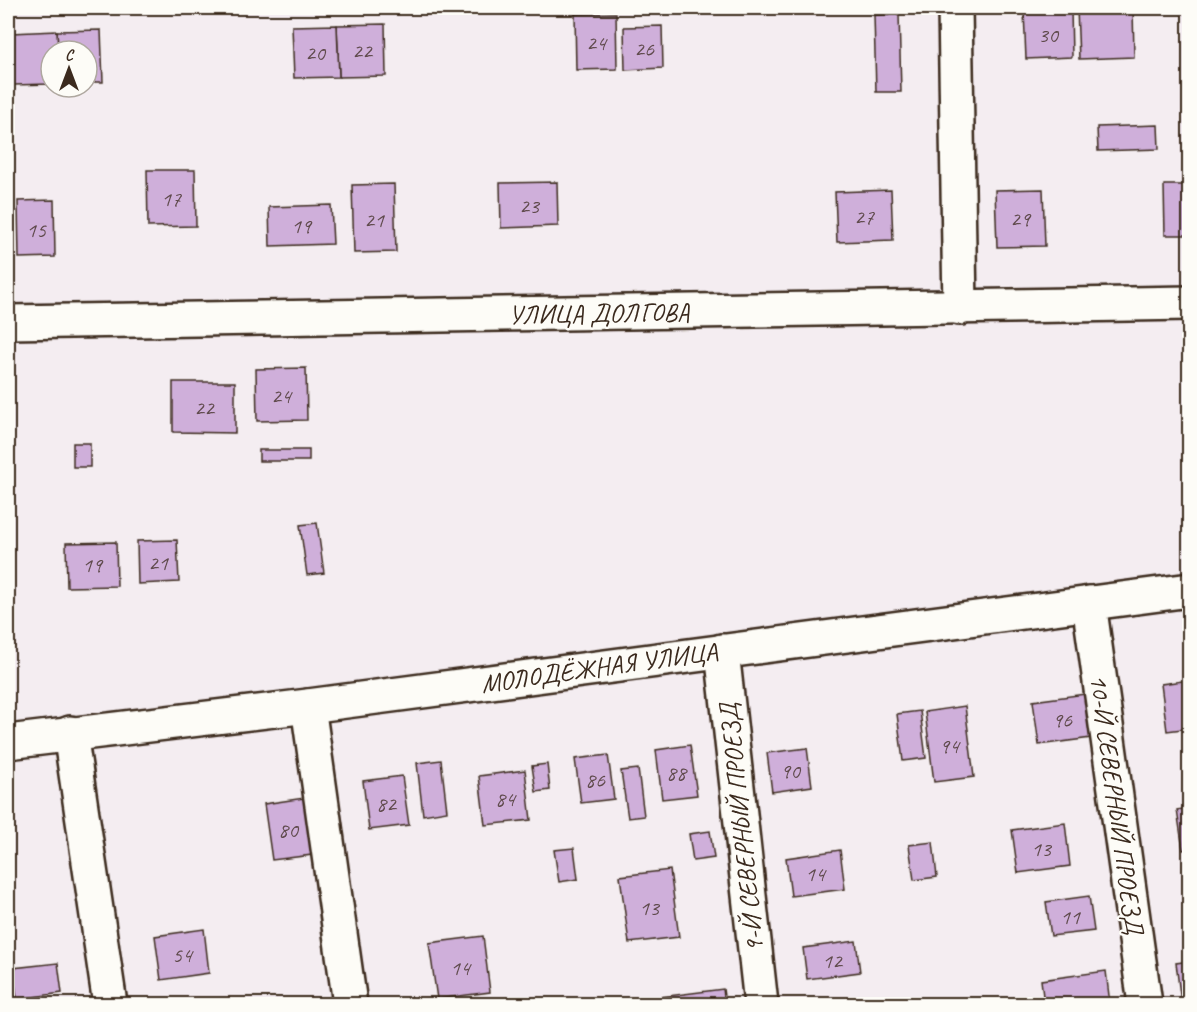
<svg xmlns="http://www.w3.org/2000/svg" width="1197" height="1012" font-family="Caveat,sans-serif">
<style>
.building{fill:#cfafda;stroke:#3b2a1e;stroke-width:1.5}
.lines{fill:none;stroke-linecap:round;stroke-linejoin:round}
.minor-casing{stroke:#3b2a1e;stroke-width:38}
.minor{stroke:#fdfcf7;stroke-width:33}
.labels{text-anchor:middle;stroke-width:4.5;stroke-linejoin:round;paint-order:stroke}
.number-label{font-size:22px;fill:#604b4d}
.street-label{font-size:26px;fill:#3b2a1e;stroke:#fdfcf7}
</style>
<rect width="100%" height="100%" fill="#f4edf1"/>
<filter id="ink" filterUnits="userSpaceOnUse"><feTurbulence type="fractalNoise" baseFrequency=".0167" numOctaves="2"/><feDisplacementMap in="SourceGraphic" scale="12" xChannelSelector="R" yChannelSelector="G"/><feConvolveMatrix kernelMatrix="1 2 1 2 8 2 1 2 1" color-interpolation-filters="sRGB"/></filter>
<g filter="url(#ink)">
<g class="building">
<polygon points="1077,8 1133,8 1134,57 1079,59"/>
<polygon points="1071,10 1072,57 1026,59 1024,11"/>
<polygon points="616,13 617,69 576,70 575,14"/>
<polygon points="899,14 901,92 876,92 874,15"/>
<polygon points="385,24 386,76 339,77 337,25"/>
<polygon points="337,25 339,77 294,78 292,26"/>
<polygon points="662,26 663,68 625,70 624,27"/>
<polygon points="101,30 103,82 87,82 87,51 58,51 57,31"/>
<polygon points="57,31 58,51 51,51 51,84 13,85 11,33"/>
<polygon points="1158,125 1159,149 1098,151 1097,127"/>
<polygon points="147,170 195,170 196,226 148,227"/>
<polygon points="557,182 558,226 501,228 500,183"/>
<polygon points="394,184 396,252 354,253 352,185"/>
<polygon points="1164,185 1190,185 1190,235 1165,235"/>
<polygon points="1043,189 1045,246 997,247 995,190"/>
<polygon points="891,190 893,240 837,242 835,192"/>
<polygon points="54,200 55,257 19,258 18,201"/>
<polygon points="331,205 333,244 270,246 269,207"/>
<polygon points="306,368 307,420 257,421 256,369"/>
<polygon points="173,382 235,382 235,433 173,432"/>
<rect x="73" y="443" width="17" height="24"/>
<rect x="259" y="450" width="50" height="11"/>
<polygon points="317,523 324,573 307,575 300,525"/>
<polygon points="177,540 179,582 138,584 137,541"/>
<polygon points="116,542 117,586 67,587 66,543"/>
<polygon points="1190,680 1190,728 1167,731 1161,684"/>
<polygon points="1085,694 1091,738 1039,745 1033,701"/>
<polygon points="965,706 974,777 934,782 925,712"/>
<polygon points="920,711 926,758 903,761 897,714"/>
<polygon points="690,745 697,795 662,799 656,750"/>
<polygon points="807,748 812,786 772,792 767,753"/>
<polygon points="608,755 614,799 581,803 575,759"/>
<polygon points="441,760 447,811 423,815 417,763"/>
<polygon points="547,764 550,790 536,792 532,766"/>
<polygon points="638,769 644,816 628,818 621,771"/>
<polygon points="525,770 531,820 485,825 479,776"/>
<polygon points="402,776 409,825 369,830 363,781"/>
<polygon points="304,798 312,855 272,860 264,804"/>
<polygon points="1190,808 1190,849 1183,850 1177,810"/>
<polygon points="1065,823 1070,866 1018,873 1012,830"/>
<polygon points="710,831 714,858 693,861 689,834"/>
<polygon points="933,842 937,877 914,880 909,845"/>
<polygon points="574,848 578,879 559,882 554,850"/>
<polygon points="840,850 845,889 791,896 786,858"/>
<polygon points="670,870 679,937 629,943 620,876"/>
<polygon points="1089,896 1094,931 1051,936 1046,902"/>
<polygon points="204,929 209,973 161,980 155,936"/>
<polygon points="483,936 490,992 437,999 429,943"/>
<polygon points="856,941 860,972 807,979 803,948"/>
<polygon points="1190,961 1190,1002 1181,1003 1176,963"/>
<polygon points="58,963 62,993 17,999 13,968"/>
<polygon points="1106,971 1110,1004 1044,1004 1041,980"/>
<polygon points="723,989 725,1004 645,1004 645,999"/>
</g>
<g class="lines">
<g class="minor-casing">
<g id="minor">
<polyline points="955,8 960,308"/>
<polyline points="8,322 1190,303"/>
<polyline points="1089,603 1145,1004"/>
<polyline points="722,651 761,1004"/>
<polyline points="308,706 350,1004"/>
<polyline points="70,733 110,1004"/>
<polyline points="8,742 308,706 1190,590"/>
</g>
</g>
<use href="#minor" class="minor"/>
</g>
</g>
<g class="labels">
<g class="number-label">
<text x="1048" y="42">30</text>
<text x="596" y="50">24</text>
<text x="644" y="56">26</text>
<text x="362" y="58">22</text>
<text x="315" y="60">20</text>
<text x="171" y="206">17</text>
<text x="529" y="213">23</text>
<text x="864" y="224">27</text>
<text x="1020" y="226">29</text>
<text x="374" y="227">21</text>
<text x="301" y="233">19</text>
<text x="36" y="237">15</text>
<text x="281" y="403">24</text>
<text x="204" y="415">22</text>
<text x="158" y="570">21</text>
<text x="92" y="572">19</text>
<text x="1062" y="727">96</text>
<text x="949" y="753">94</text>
<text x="790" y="778">90</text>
<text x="676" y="780">88</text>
<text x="595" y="787">86</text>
<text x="505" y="806">84</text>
<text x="386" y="811">82</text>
<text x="288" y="837">80</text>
<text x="1041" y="856">13</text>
<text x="815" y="881">14</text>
<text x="649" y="915">13</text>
<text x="1070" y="924">11</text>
<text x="182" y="962">54</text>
<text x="832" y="968">12</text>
<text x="460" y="975">14</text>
</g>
<g class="street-label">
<text transform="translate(599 313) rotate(-1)" y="9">УЛИЦА ДОЛГОВА</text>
<text transform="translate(599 667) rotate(-8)" y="9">МОЛОДЁЖНАЯ УЛИЦА</text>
<text transform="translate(1117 804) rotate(82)" y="9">10-Й СЕВЕРНЫЙ ПРОЕЗД</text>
<text transform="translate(741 828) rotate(-96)" y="9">9-Й СЕВЕРНЫЙ ПРОЕЗД</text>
</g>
</g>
<rect width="1197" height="1012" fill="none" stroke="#fdfcf7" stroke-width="30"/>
<rect x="15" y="15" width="1167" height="982" fill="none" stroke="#3b2a1e" stroke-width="2" filter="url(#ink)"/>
<g transform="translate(69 69)"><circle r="28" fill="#fdfcf7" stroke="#afa8a0" stroke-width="1.5"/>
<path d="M0-4.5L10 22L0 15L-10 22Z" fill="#3b2a1e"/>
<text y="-9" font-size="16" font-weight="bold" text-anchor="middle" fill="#3b2a1e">С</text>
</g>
</svg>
